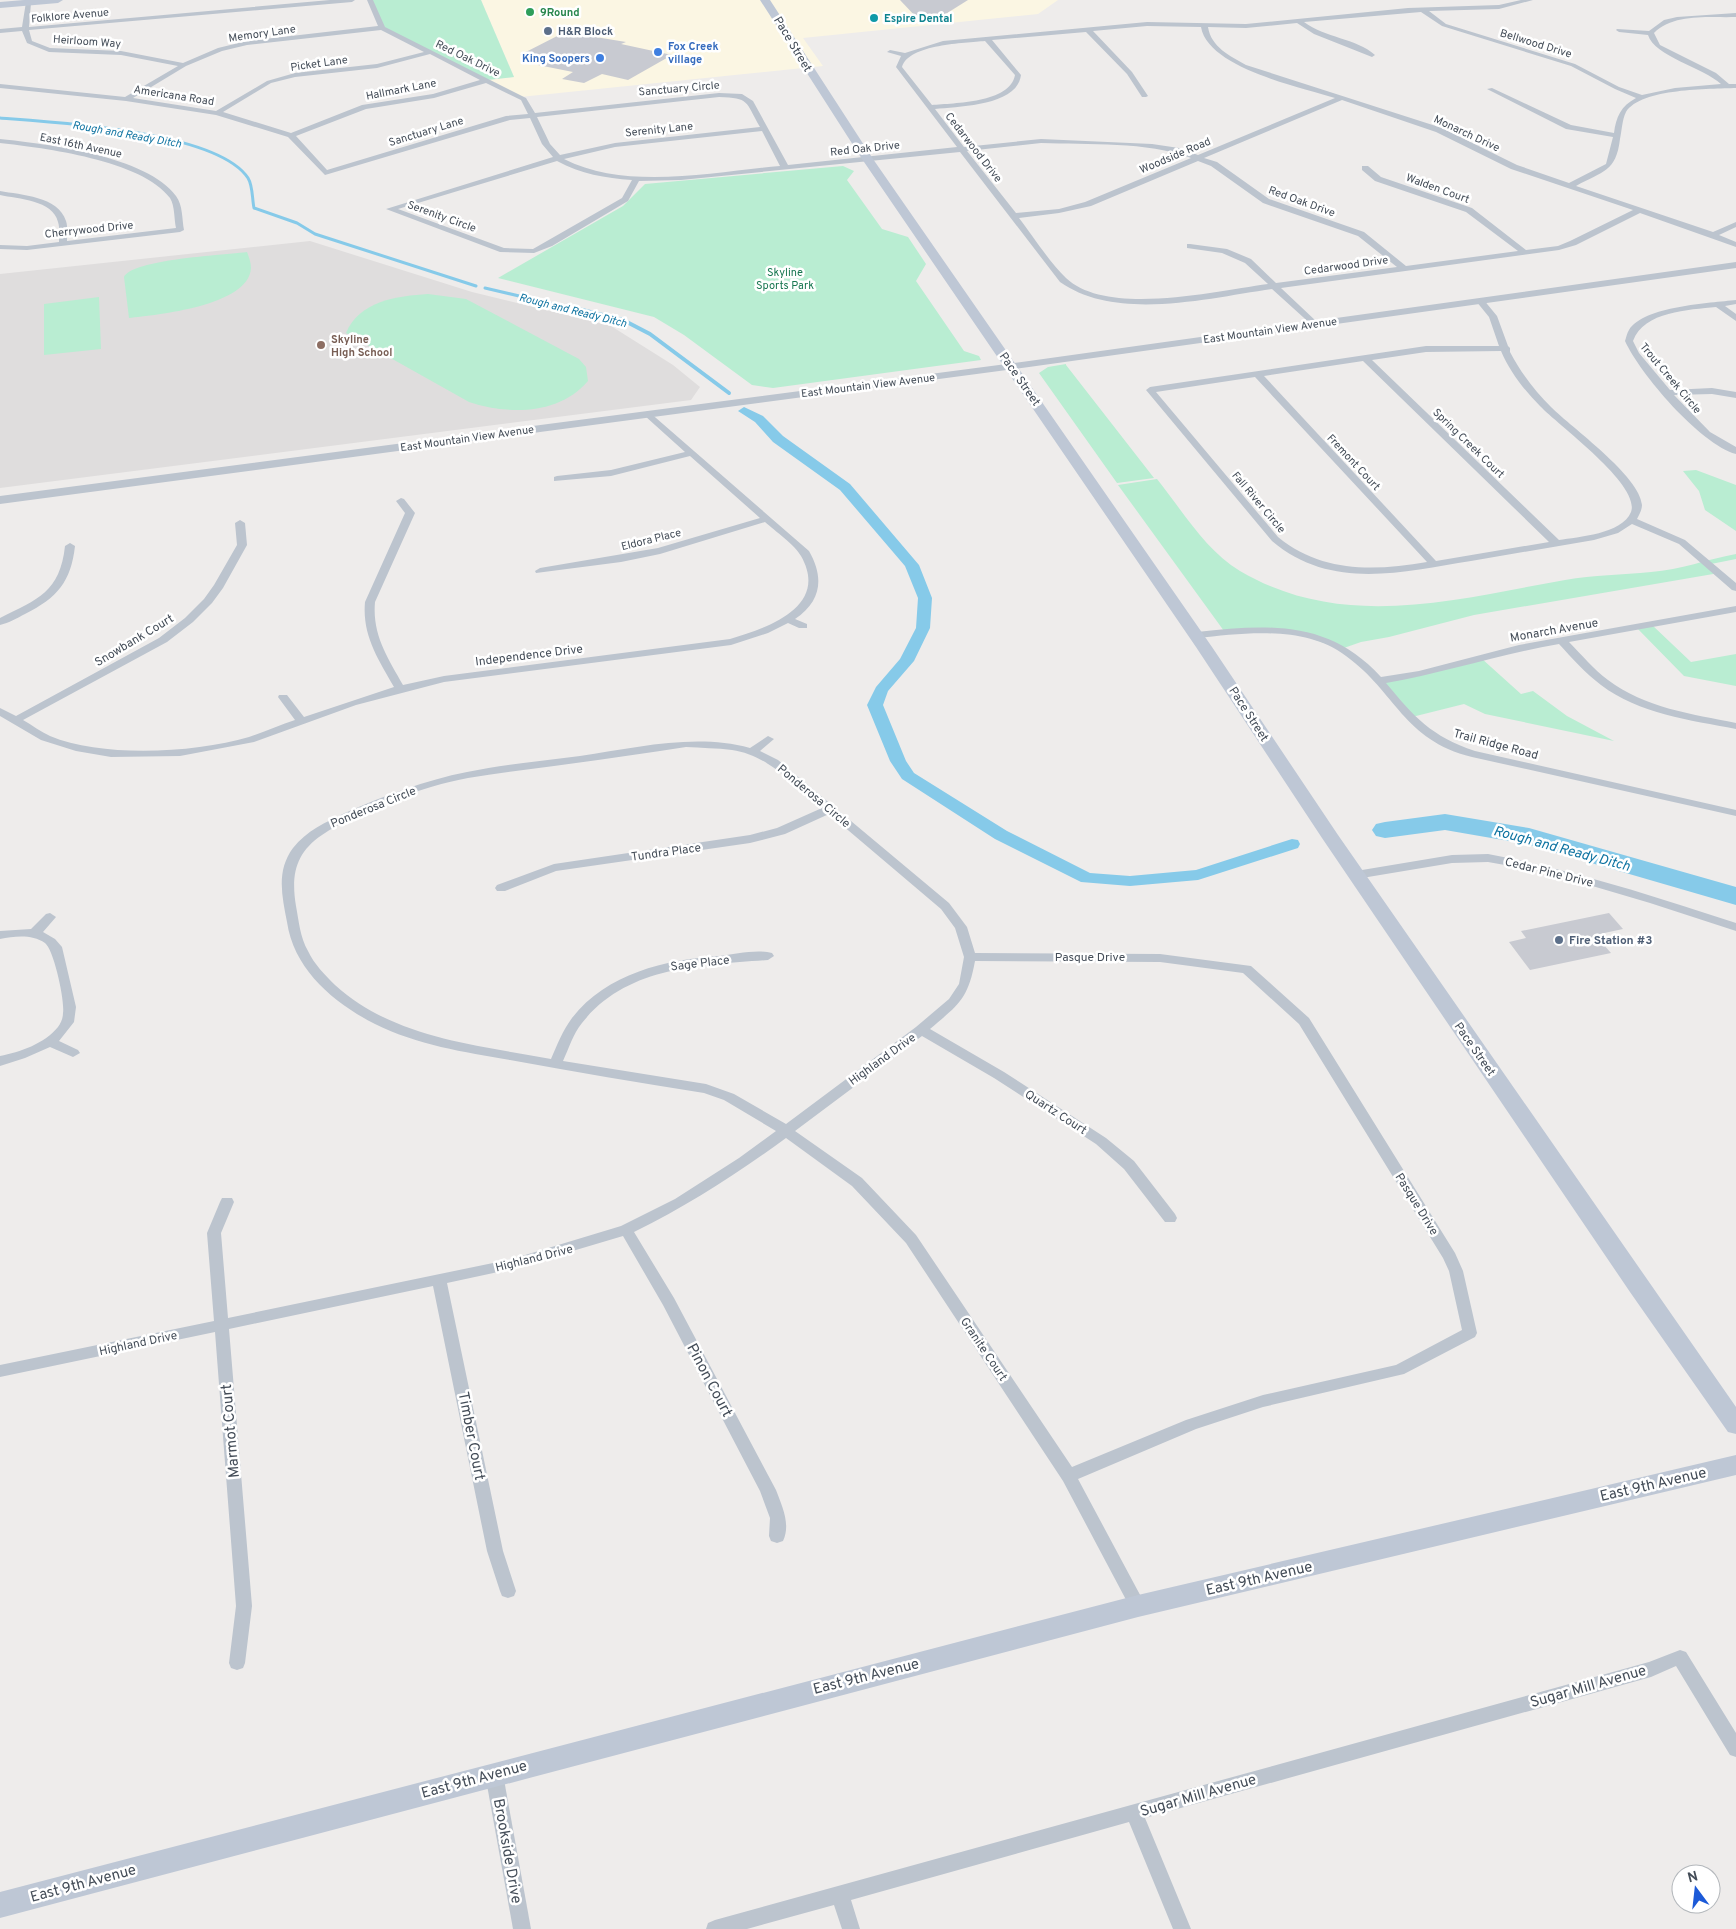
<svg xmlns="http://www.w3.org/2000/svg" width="1736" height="1929" font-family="Overpass,sans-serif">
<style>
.commercial{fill:#fbf6e3}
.education{fill:#dfdddd}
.green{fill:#b9edd2}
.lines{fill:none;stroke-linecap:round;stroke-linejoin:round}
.stream-far1{stroke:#86cae9;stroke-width:3}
.stream{stroke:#86cae9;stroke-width:4}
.canal{fill:#86cae9;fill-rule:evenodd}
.river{fill:#86cae9;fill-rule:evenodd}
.building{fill:#c8cad1}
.minor{fill:#bcc4ce;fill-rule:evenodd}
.tertiary{fill:#bcc4ce;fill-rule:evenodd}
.secondary{fill:#bec7d5;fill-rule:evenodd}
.leisure-dot{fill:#2e9e5b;stroke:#fff;stroke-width:2}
.culture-dot{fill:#0f9aa8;stroke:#fff;stroke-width:2}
.service-dot{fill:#5c6f8a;stroke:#fff;stroke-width:2}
.shop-dot{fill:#3f7fe0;stroke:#fff;stroke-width:2}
.education-dot{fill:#8d6e63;stroke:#fff;stroke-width:2}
.labels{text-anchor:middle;stroke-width:5;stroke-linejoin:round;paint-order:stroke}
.far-leisure-label{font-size:11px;font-weight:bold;fill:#27864d;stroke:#fff;text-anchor:start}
.far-street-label{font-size:11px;fill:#444d58;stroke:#fff}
.far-culture-label{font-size:11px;font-weight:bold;fill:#0d838f;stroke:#fff;text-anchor:start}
.far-service-label{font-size:11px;font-weight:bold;fill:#4e5e75;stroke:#fff;text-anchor:start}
.far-shop-label{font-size:11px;font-weight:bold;fill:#366cbe;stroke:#fff;text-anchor:start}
.far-water-label{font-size:11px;font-style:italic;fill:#0e73a1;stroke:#fff}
.far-park-label{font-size:11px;fill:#187751;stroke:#fff}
.far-education-label{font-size:11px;font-weight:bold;fill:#785e54;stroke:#fff;text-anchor:start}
.street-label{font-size:12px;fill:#444d58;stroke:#fff}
.service-label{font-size:12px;font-weight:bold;fill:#4e5e75;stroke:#fff;text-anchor:start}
.water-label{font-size:14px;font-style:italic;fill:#0e73a1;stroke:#fff}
.near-street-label{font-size:15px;fill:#444d58;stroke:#fff}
</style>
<rect width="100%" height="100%" fill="#eeeceb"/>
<polygon class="commercial" points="481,0 1058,0 1038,14 803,38 823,66 520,97 487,80 514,77"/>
<polygon class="education" points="310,241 472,292 611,326 673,365 700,387 691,400 0,488 0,274"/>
<g class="green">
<polygon points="370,0 481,0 514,77 487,80 382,28"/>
<polygon points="843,166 854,171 847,180 882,229 908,237 926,264 916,281 964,351 979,356 981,360 773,388 752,385 684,335 654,317 498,278 623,206 645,184"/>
<path d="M247,252C249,257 251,263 251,268C249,306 156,315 129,318L124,277C133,259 225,255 247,252Z"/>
<path d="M428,294L466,299L579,359L586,367L588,381C559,415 508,415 469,402L346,333C359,301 397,296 428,294Z"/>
<polygon points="99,297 101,349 44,355 44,304"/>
<polygon points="1066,364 1066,365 1154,478 1117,483 1039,373 1048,367"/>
<polygon points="1696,470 1736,485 1736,531 1705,510 1699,491 1683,471"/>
<path d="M1157,479C1182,510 1205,550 1240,571C1344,632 1455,599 1565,580C1594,575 1622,575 1651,572C1681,570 1707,559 1736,554V559L1711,564L1719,573L1474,615L1389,637L1361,642L1341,649L1296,633L1224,631L1118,485Z"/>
<polygon points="1652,625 1691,662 1736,654 1736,686 1684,676 1637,628"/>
<polygon points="1481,658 1521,694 1533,691 1567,716 1614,741 1485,714 1464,704 1408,718 1379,681"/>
</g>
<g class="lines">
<g class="stream-far1">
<path d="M0,118C54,122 217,131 248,178C253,186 252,199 254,208L297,223L315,234L476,286"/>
<polyline points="485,288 583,311"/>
</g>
<polyline class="stream" points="578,309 623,320 650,334 729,393"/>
<polygon class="canal" points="744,407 763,416 783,436 850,484 919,565 932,598 930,628 914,661 888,691 883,705 906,761 914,773 1007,831 1090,873 1130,876 1196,870 1292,839 1298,840 1300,844 1298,848 1198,880 1130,886 1081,882 995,839 902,779 890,761 867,705 876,687 900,659 916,628 918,598 905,566 840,490 773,442 755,422 738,411"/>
<polygon class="river" points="1445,814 1529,828 1736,887 1736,905 1526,844 1445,830 1385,838 1376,836 1372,830 1376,824 1385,822"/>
</g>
<g class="building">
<polygon points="900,0 968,0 944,15 917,18"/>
<polygon points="565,32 626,42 621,44 672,55 628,80 602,74 584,83 562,79 573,72 538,65 546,61 520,55"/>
<polygon points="1609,913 1623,929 1595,935 1611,953 1530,970 1509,942 1526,938 1521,931"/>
</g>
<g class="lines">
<g class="minor">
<path d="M330,0H355L352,2L29,30L32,41L50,48L121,51L183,63L218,48L247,41L378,26L367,0H373L385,27L526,98L535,113L719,93L742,94L753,101L788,165L957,147L896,67L901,56L887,52L890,50L905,53L943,41L1147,22L1246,24L1408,8L1499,5L1521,0H1533L1499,9L1429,11L1446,24L1575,64L1619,87L1642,95L1675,88L1721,84C1704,68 1654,56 1648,35L1619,32L1616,30L1617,29L1649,31L1664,20L1677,17L1736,13V17C1710,18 1674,13 1654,33L1660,45L1716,73L1729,84H1736V88C1710,89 1641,88 1626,112C1622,120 1622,130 1620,139C1616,172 1603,171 1576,186L1713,232L1736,222V227L1719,235L1736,242V247L1640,213L1576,245L1559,250L1281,288L1317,322L1318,324L1314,327L1272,289C1208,298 1117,322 1060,282L960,152L681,180L639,181L628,201L552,246L534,253L500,252L386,209L553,157L542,144L530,118L510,120L325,175L288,137L216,115L126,101L0,88V84L125,97L178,66L121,55L49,52L27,43L22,31L0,33V29L22,27L26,2L31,3L29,27ZM1421,12L1442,26L1571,66L1615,89L1636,98C1621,106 1616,117 1614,133L1571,125L1492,88L1487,89L1566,129L1613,137L1606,164L1569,183L1517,165L1442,128L1246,65C1230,56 1211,47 1208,27L1246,28L1297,23L1314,34L1372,57L1375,55C1356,38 1325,38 1304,22ZM1147,26L1201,27C1208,68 1300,87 1335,98L1198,155L1179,148L1152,144L1041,139L964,147L935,109C960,106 1017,106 1021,75L992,40L1086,32L1127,74L1142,97H1146L1148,96L1132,72L1093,31ZM381,30L424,52L377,64L295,73L267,81L216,111L133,98L186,66L222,51L247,45ZM985,41L1015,75C1010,103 954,103 932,105L902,67C909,44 965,43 985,41ZM430,54L480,80L433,94L362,105L291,133L223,112L271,83L295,77L377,68ZM486,83L521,100L528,114L506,116L327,170L296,136L366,109L434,98ZM719,97C750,98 745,101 760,127L615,143L560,155L550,144L537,117ZM1342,100L1436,132L1511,169L1633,210L1570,241L1558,246L1526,250L1472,208L1381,177L1368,166H1362V170L1375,181L1466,212L1518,251L1406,266L1364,232L1269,199L1217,162L1204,158ZM762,131L780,166C713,172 626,191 564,159L615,147ZM1041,143C1089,145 1146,141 1191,158L1085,202L1059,209L1016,213L967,151ZM557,161C581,174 605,178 632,180L622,198L533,249L504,248L398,209ZM1198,161L1211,166L1263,203L1358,236L1397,267L1276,283L1251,259L1227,249L1190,244H1187V248L1222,253L1245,263L1268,284C1216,291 1107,317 1066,278C1050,263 1033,236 1019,218L1059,213L1091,206Z"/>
<path d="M0,139C47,144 147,156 176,196C183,205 182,220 184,230L180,232L27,250L0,249V245L27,246L59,242C59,235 60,228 58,222C53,200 18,199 0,195V191C21,195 58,196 66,221C68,227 67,235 67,241L176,228C174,219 175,206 170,198C142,160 44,148 0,143Z"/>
<path d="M1477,299H1483L1497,316L1508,346L1510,348V352C1521,373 1535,391 1551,407C1572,428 1640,476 1642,505C1642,510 1639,515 1637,519L1685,540L1736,583V591L1732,590L1679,544L1632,524L1618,533L1594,540C1553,547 1512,554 1471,561C1402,572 1331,591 1272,541L1146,390L1150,387L1426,346H1499L1489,317L1476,301ZM1501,351C1510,372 1524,390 1540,406C1559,426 1641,485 1631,512C1622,534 1578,537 1559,540L1372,360L1426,352ZM1363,361L1549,542L1436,561L1264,376ZM1255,377L1427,562C1374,571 1322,573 1278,537L1156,392Z"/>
<path d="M1736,300V304L1725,306L1736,314V321L1716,307C1689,310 1644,311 1633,341L1639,353L1670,390L1712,388L1736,392V398L1712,394L1674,395L1710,432L1736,447V454C1700,444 1640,374 1625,341C1626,338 1627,333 1629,330C1644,306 1710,303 1736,300Z"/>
<path d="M648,411L809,551C824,577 822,601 795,619L807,624V628H799L788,623L768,633L731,645L444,682L356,705L254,742L180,756L111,757L76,751L41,740L0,716V708L16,716L159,638L185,618L204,599L214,585L237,545L235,523L240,520L245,523L247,545L223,588L212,603L193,622L167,642L23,720C32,725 41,732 50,736C103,758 194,753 249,737C264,732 280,725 295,720L278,697L279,695H287L304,717L394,687C378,659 362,635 365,602L405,513L396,501L401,498L404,499L415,513L375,602C372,635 388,658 403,685L444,676L730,639C767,628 830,607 801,556C795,545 775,531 765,522L660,554L621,562L536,573L535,571L540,568L658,548L760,518L690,456L611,476L554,481V477L557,476L611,470L685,452L645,416L643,414Z"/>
<path d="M70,543L75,546C71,582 57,598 25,614C17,618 9,623 0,625V618C38,599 60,592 65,546Z"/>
<path d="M1736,606V612L1569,642C1582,655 1593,669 1608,680C1645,708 1692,714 1736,723V729C1690,720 1639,714 1601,685C1585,673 1572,658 1559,644C1501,654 1444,673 1386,683C1415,718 1431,736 1475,751L1736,810V816L1472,757C1403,740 1396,692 1346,656C1305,625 1245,633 1197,638L1192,635L1197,632C1269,624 1329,620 1381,677L1419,671L1519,645Z"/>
<path d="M768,736L774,739L760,751L778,760L949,903L967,927L975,953L1160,954L1251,966L1309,1018L1455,1253L1463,1271L1477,1333L1475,1337L1404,1374L1263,1407L1196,1429L1078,1479L1146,1606L1144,1611L1138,1613L1132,1611L1063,1481L906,1243L852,1186L786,1138C737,1174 689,1205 634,1232L674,1298L776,1490C782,1506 791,1524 783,1541L777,1543L771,1541L769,1536L770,1518L760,1491L663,1305L623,1236L512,1269L447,1283L503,1551L516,1591L514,1596L508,1598L502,1596L500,1591L487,1551L433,1286L229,1329L252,1606L245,1663L243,1668L237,1670L231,1668L229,1663L236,1606L215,1332L0,1377V1365L214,1321L207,1233L220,1202L222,1198H232L234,1202L221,1233L228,1318L512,1259L621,1226L675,1199L739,1158L776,1131L724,1100L704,1093C640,1083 575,1072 510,1060C464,1052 417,1045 375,1024C334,1003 294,970 287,922C282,896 276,871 293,848C306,831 326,822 345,813C383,796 426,780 467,772C505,764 543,761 580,756C636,748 695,733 750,748ZM686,747C701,748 717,748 732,750C768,755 796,786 822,808L777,828L750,835L554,864L497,885L495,888L497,891H505L556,871L750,843L785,834L829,814L941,909L955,928L964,957L959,984L949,999L916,1027L786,1124L734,1094L706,1084L563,1061C569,1048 573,1034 582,1023C627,966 701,965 768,960L774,956L772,953C757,949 735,954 719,956C665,960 607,973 572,1018C563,1030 557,1045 551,1059C477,1045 393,1038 335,985C325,975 314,964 308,951C300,937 299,922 296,906C291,876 295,853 322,835C359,810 424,786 468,778C496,773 525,770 554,766C598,760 642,754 686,747ZM975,961L1160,962L1243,973L1299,1024L1443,1258L1449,1271L1462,1330L1396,1365L1263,1395L1186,1420L1072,1467L916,1235L862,1178L795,1131L922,1036L994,1078L1096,1144L1124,1169L1165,1222H1175L1177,1218L1175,1214L1134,1161L1106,1138L1004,1072L930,1029C958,1005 968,1000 975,961Z"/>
<path d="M1488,854C1573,870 1654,896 1736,923V931L1650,903L1545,872L1488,862L1452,863L1356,879L1350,875L1356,871L1452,855Z"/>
<path d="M50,913L56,917L43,932L55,939L62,947L76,1007L74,1022L59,1041L78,1050L80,1053L73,1057L50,1047L25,1058L0,1066V1056C20,1052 44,1044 58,1027C61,1023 63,1018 63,1013C65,1001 54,950 45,943C32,934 15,936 0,939V931L31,929L46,914Z"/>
<polygon points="1680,1650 1686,1652 1736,1733 1736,1757 1730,1755 1676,1666 1651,1677 1145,1818 1191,1929 1173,1929 1129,1822 851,1900 860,1929 842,1929 834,1905 747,1929 706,1929 708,1923 715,1920 1649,1662"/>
<polygon points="494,1766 500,1768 503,1774 531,1929 513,1929 485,1774 488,1768"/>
</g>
<polygon class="tertiary" points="1736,262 1736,268 1029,367 0,504 0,496 1029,361"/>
<g class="secondary">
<polygon points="24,0 63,0 58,3 0,8 0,2"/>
<polygon points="760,0 770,0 873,159 1212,647 1338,835 1736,1407 1736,1434 1728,1432 1630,1292 1322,838 1196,647 862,159"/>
<polygon points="1736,1455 1736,1475 1138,1617 0,1918 0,1892 1138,1595"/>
</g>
</g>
<circle class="leisure-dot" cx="530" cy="12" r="5"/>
<circle class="culture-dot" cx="874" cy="18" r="5"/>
<g class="service-dot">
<circle cx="548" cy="31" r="5"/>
<circle cx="1559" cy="940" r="5"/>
</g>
<g class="shop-dot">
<circle cx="658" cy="52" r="5"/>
<circle cx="600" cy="58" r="5"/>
</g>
<circle class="education-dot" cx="321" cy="345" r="5"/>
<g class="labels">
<g class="far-leisure-label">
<text x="540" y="16">9Round</text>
</g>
<g class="far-street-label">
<text transform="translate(70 15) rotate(-5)" y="4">Folklore Avenue</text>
<text transform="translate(262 33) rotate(-8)" y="4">Memory Lane</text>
<text transform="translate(87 41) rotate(4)" y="4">Heirloom Way</text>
<text transform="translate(1536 43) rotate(17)" y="4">Bellwood Drive</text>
<text transform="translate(468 58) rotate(26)" y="4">Red Oak Drive</text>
<text transform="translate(319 63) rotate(-8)" y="4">Picket Lane</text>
<text transform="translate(679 88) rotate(-5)" y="4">Sanctuary Circle</text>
<text transform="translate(401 89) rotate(-11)" y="4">Hallmark Lane</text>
<text transform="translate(174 95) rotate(9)" y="4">Americana Road</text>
<text transform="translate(659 129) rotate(-6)" y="4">Serenity Lane</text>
<text transform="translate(426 131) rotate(-17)" y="4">Sanctuary Lane</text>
<text transform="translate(1467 133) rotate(25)" y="4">Monarch Drive</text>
<text transform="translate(81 145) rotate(12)" y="4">East 16th Avenue</text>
<text transform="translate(974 147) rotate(52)" y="4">Cedarwood Drive</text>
<text transform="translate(865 148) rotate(-6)" y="4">Red Oak Drive</text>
<text transform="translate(1175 155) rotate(-23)" y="4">Woodside Road</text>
<text transform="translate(1438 188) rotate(20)" y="4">Walden Court</text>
<text transform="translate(1302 201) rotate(20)" y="4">Red Oak Drive</text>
<text transform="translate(442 216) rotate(20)" y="4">Serenity Circle</text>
<text transform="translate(89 229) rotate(-6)" y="4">Cherrywood Drive</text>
<text transform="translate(1346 265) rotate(-8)" y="4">Cedarwood Drive</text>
<text transform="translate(1270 330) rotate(-8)" y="4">East Mountain View Avenue</text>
<text transform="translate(1671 378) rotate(50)" y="4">Trout Creek Circle</text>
<text transform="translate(868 385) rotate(-7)" y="4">East Mountain View Avenue</text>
<text transform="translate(467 438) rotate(-8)" y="4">East Mountain View Avenue</text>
<text transform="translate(1469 443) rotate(44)" y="4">Spring Creek Court</text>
<text transform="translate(1354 462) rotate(47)" y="4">Fremont Court</text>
<text transform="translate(1259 502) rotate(50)" y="4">Fall River Circle</text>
<text transform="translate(651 539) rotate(-14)" y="4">Eldora Place</text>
</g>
<g class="far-culture-label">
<text x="884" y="22">Espire Dental</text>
</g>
<g class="far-service-label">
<text x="558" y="35">H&amp;R Block</text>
</g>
<g class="far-shop-label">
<text x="668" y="50">Fox Creek<tspan x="668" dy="13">village</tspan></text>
<text x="590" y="62" text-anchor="end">King Soopers</text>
</g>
<g class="far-water-label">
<text transform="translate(127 134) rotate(10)" y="4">Rough and Ready Ditch</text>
<text transform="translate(573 310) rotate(14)" y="4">Rough and Ready Ditch</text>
</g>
<g class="far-park-label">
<text x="785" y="276">Skyline<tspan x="785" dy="13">Sports Park</tspan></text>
</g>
<g class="far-education-label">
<text x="331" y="343">Skyline<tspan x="331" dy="13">High School</tspan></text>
</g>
<g class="street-label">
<text transform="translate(793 44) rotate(59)" y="4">Pace Street</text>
<text transform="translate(1020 379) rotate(55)" y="4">Pace Street</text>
<text transform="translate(1554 630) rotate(-10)" y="4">Monarch Avenue</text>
<text transform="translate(134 640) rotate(-31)" y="4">Snowbank Court</text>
<text transform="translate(529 655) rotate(-7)" y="4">Independence Drive</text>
<text transform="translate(1249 714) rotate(57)" y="4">Pace Street</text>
<text transform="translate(1496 744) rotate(15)" y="4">Trail Ridge Road</text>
<text transform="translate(814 796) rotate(40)" y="4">Ponderosa Circle</text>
<text transform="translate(373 807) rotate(-22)" y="4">Ponderosa Circle</text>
<text transform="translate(666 852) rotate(-8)" y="4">Tundra Place</text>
<text transform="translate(1549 872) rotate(14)" y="4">Cedar Pine Drive</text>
<text x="1090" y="961">Pasque Drive</text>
<text transform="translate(700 963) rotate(-7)" y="4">Sage Place</text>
<text transform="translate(1475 1049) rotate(55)" y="4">Pace Street</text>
<text transform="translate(882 1059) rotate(-36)" y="4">Highland Drive</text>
<text transform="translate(1056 1112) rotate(33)" y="4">Quartz Court</text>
<text transform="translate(1417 1204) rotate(58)" y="4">Pasque Drive</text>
<text transform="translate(534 1258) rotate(-14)" y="4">Highland Drive</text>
<text transform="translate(138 1343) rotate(-12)" y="4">Highland Drive</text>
<text transform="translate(984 1349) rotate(56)" y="4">Granite Court</text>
</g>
<g class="service-label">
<text x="1569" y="944">Fire Station #3</text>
</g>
<g class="water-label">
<text transform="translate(1562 848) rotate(15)" y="5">Rough and Ready Ditch</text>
</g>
<g class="near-street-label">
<text transform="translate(710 1380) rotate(62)" y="5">Pinon Court</text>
<text transform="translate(230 1431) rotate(-95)" y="5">Marmot Court</text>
<text transform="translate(472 1436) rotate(79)" y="5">Timber Court</text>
<text transform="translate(1653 1484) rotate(-13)" y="5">East 9th Avenue</text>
<text transform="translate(1259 1578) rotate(-13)" y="5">East 9th Avenue</text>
<text transform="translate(866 1676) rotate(-14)" y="5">East 9th Avenue</text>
<text transform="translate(1588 1686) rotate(-16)" y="5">Sugar Mill Avenue</text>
<text transform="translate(474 1779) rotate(-15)" y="5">East 9th Avenue</text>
<text transform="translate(1198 1795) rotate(-16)" y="5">Sugar Mill Avenue</text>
<text transform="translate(508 1851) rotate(80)" y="5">Brookside Drive</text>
<text transform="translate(83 1883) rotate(-15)" y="5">East 9th Avenue</text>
</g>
</g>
<g transform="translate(1696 1889) rotate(345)"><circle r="24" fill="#ffffff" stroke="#b4b8bc"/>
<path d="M0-4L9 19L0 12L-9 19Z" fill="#1c5ad8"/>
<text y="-8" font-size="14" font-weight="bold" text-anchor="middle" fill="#444d58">N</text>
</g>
</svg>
